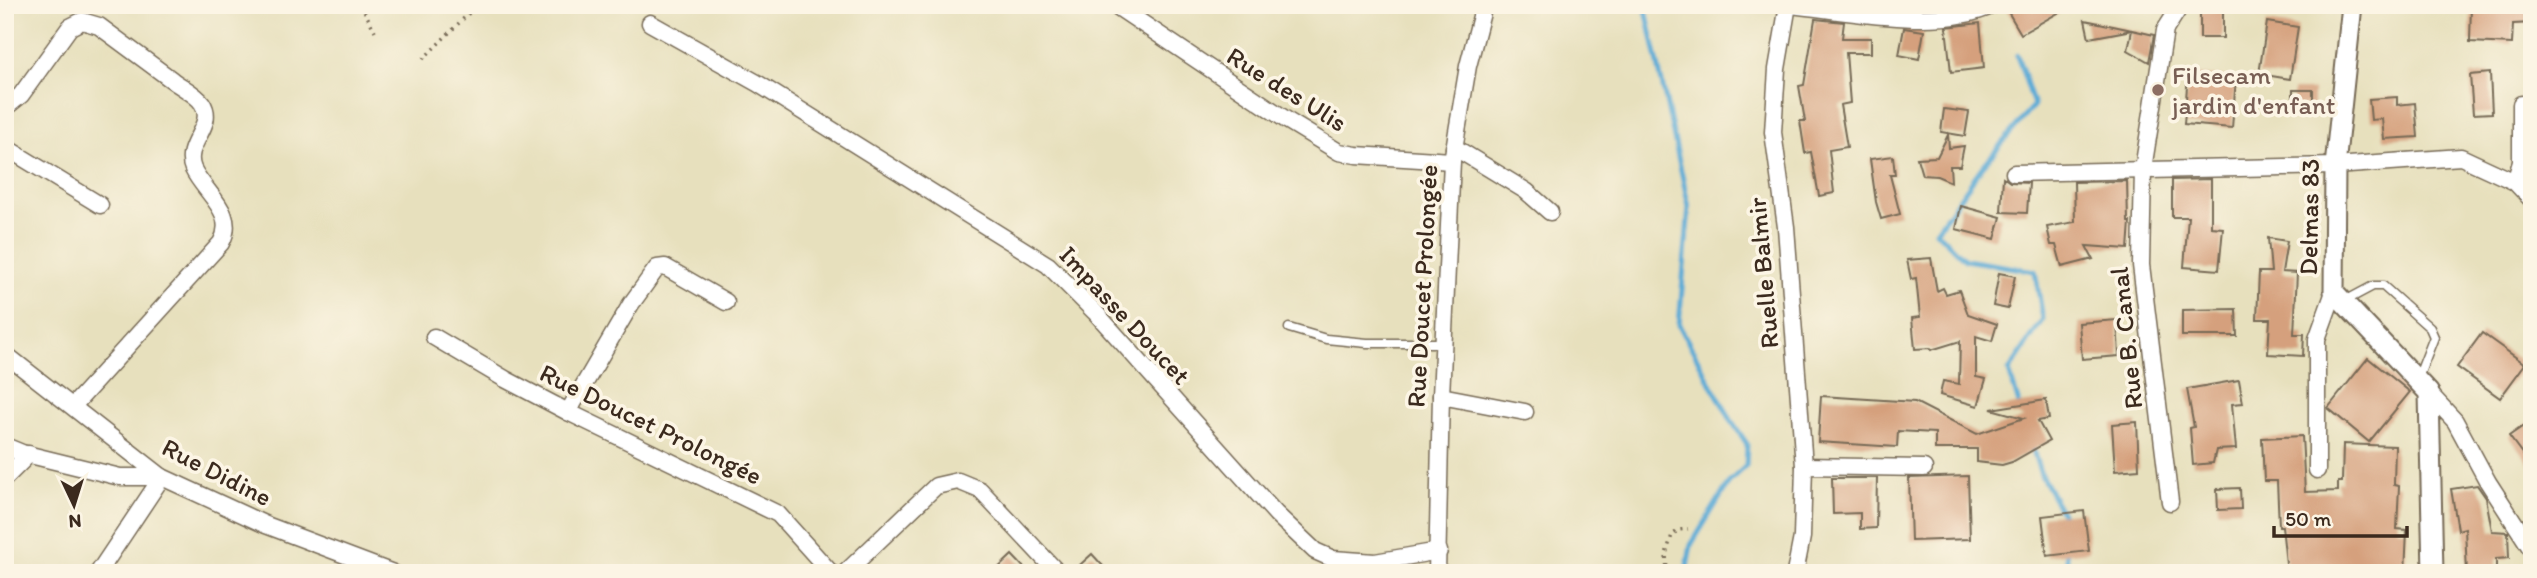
<svg xmlns="http://www.w3.org/2000/svg" width="2537" height="578" font-family="Itim,sans-serif">
<style>
.lines{fill:none;stroke-linecap:round;stroke-linejoin:round}
.stream{stroke:#5cabd6;stroke-width:5}
.building{fill:#d5a07d}
.service-casing{stroke:#776a56;stroke-width:11}
.minor-casing{stroke:#776a56;stroke-width:19}
.tertiary-casing{stroke:#776a56;stroke-width:23}
.path{stroke:#776a56;stroke-width:3.5;stroke-dasharray:2 5;stroke-linecap:butt}
.service{stroke:#fff;stroke-width:8}
.minor{stroke:#fff;stroke-width:16}
.tertiary{stroke:#fff;stroke-width:19}
.education-dot{fill:#8d6e63;stroke:#fcf5e5;stroke-width:2.5}
.labels{text-anchor:middle;stroke-width:7;stroke-linejoin:round;paint-order:stroke}
.education-label{font-size:26px;fill:#785e54;stroke:#fcf5e5;text-anchor:start}
.street-label{font-size:26px;fill:#3b2a1e;stroke:#fcf5e5}
</style>
<rect width="100%" height="100%" fill="#fcf5e5"/>
<filter id="ink" filterUnits="userSpaceOnUse"><feTurbulence type="fractalNoise" baseFrequency=".0143" numOctaves="2"/><feDisplacementMap in="SourceGraphic" scale="14" xChannelSelector="R" yChannelSelector="G"/><feConvolveMatrix kernelMatrix="1 2 1 2 8 2 1 2 1" color-interpolation-filters="sRGB"/></filter>
<filter id="wash" filterUnits="userSpaceOnUse"><feTurbulence type="fractalNoise" baseFrequency=".00686" numOctaves="4" result="noise"/><feDisplacementMap in="SourceGraphic" scale="28" xChannelSelector="R" yChannelSelector="G"/><feGaussianBlur stdDeviation="1.57" result="paint"/><feColorMatrix in="noise" values="0 0 0 0 0 0 0 0 0 0 0 0 0 0 0 0 0 1.4 0 .05"/><feComposite in="paint" operator="in"/></filter>
<g filter="url(#wash)">
<rect width="100%" height="100%" fill="#e7e0bd"/>
<g class="lines">
<g class="stream">
<polyline points="1645,5 1689,207 1679,325 1731,420 1747,444 1746,466 1730,481 1691,545 1686,573"/>
<polyline points="2017,55 2034,105 1982,167 1936,231 1965,260 2035,271 2043,319 2009,371 2021,411"/>
<polyline points="2031,444 2041,475 2064,517"/>
<polyline points="2066,548 2068,573"/>
</g>
</g>
<g id="blocks">
<g class="building">
<polygon points="2004,5 2072,5 2021,34"/>
<polygon points="2471,5 2532,5 2532,23 2513,24 2512,44 2470,42"/>
<rect x="2200" y="11" width="23" height="27"/>
<polygon points="1815,19 1844,22 1842,38 1871,38 1871,53 1846,53 1850,103 1840,105 1847,147 1829,150 1834,193 1819,196 1811,152 1805,153 1800,121 1805,121 1799,86 1804,85"/>
<polygon points="2085,20 2132,30 2089,38"/>
<polygon points="2267,22 2298,27 2290,79 2259,74"/>
<polygon points="1980,23 1984,68 1951,72 1946,27"/>
<polygon points="1904,28 1924,31 1919,59 1899,55"/>
<polygon points="2132,30 2154,35 2149,62 2128,50"/>
<polygon points="2490,73 2492,113 2473,114 2470,75"/>
<polygon points="2188,74 2236,78 2232,128 2184,124"/>
<polygon points="2293,90 2313,90 2313,105 2293,106"/>
<polygon points="2397,97 2397,105 2415,103 2418,137 2384,139 2382,119 2371,120 2369,99"/>
<polygon points="1944,109 1969,112 1965,136 1941,132"/>
<polygon points="1948,135 1949,148 1964,146 1960,166 1950,166 1951,182 1937,176 1922,175 1917,158 1937,157"/>
<polygon points="1893,156 1895,175 1890,175 1900,214 1881,219 1876,202 1870,159"/>
<polygon points="2003,177 2010,182 2029,183 2027,213 2001,212"/>
<polygon points="2211,179 2211,227 2223,228 2219,270 2184,267 2188,217 2172,217 2172,180"/>
<polygon points="2127,181 2128,222 2130,222 2128,249 2086,246 2093,259 2062,267 2056,245 2051,245 2047,227 2075,222 2074,182"/>
<polygon points="1961,206 2001,217 1995,239 1956,229"/>
<polygon points="2268,238 2287,241 2282,272 2297,273 2294,334 2304,334 2303,356 2268,354 2270,319 2257,319 2259,272 2271,272"/>
<polygon points="1931,258 1937,291 1943,288 1946,294 1959,290 1968,314 1997,324 1992,341 1976,336 1976,377 1986,379 1978,406 1940,395 1943,381 1959,384 1960,341 1931,350 1930,348 1915,349 1912,318 1920,317 1916,278 1911,279 1907,260"/>
<polygon points="1999,273 2015,276 2008,309 1993,306"/>
<polygon points="2236,309 2237,336 2182,336 2182,310"/>
<polygon points="2117,320 2119,356 2082,359 2079,323"/>
<polygon points="2482,333 2525,364 2500,398 2457,367"/>
<polygon points="2368,358 2410,392 2369,442 2328,408"/>
<polygon points="2239,380 2243,403 2232,404 2236,449 2216,450 2213,463 2193,465 2190,428 2194,427 2187,389"/>
<polygon points="1821,396 1915,402 1977,434 2024,418 1991,409 2046,400 2049,419 2038,421 2049,441 2012,462 2002,465 1977,462 1977,449 1935,449 1935,433 1898,431 1897,447 1818,442"/>
<polygon points="2532,420 2532,467 2509,436"/>
<polygon points="2137,422 2139,469 2115,471 2112,424"/>
<polygon points="2302,436 2305,492 2338,491 2338,482 2342,482 2343,444 2395,446 2394,485 2399,486 2397,529 2407,530 2405,573 2287,573 2282,526 2279,526 2277,481 2264,481 2262,438"/>
<polygon points="1968,476 1970,539 1911,541 1909,478"/>
<polygon points="1832,478 1877,478 1876,528 1860,529 1860,513 1833,514"/>
<polygon points="2477,485 2486,498 2492,531 2508,532 2509,558 2496,559 2496,573 2467,573 2465,528 2458,530 2451,489"/>
<polygon points="2240,488 2241,509 2218,510 2217,489"/>
<polygon points="2084,511 2089,551 2047,556 2042,516"/>
<polygon points="1092,554 1103,566 1096,573 1071,573"/>
<polygon points="1012,555 1029,573 993,573"/>
</g>
</g>
</g>
<g filter="url(#ink)">
<use href="#blocks" fill-opacity="0" stroke="#776a56" stroke-width="2"/>
<g class="lines">
<g class="service-casing">
<g id="service">
<polyline points="2343,302 2373,286 2383,286 2430,328 2434,337 2418,378"/>
<polyline points="1289,328 1326,339 1367,343 1443,343"/>
</g>
</g>
<g class="minor-casing">
<g id="minor">
<polyline points="1115,5 1288,121 1339,152 1356,155 1452,161"/>
<polyline points="1788,5 1777,69 1773,132 1786,227 1804,466 1802,537 1795,573"/>
<path d="M1791,5C1848,11 1940,31 1993,5"/>
<polyline points="650,23 757,83 1048,265 1095,312 1276,514 1315,551 1333,559 1375,562 1439,551"/>
<path d="M5,108L21,95L70,27L82,21L99,26C123,44 148,62 172,80C181,87 196,94 202,103C217,126 182,144 193,169C205,194 238,213 221,243L73,406"/>
<polyline points="5,147 100,205"/>
<polyline points="1454,147 1526,191 1550,212"/>
<polyline points="2014,173 2335,166 2461,157 2515,182 2532,200"/>
<polyline points="2515,182 2521,162 2521,104"/>
<polyline points="434,337 505,379 568,412 778,514 831,573"/>
<polyline points="5,354 162,477 266,525 393,573"/>
<polyline points="2429,393 2455,421 2488,482 2532,550"/>
<polyline points="1441,396 1525,412"/>
<polyline points="568,412 631,304 657,268 665,267 726,302"/>
<polyline points="5,446 22,453 120,477 162,477"/>
<polyline points="1804,466 1924,468"/>
<polyline points="2317,470 2317,339 2334,292"/>
<polyline points="5,478 29,454"/>
<polyline points="2170,502 2141,265 2143,169 2165,30 2181,5"/>
<polyline points="98,573 162,477"/>
<polyline points="845,573 936,486 958,481 980,490 1058,573"/>
<polyline points="1437,573 1441,396 1452,161 1468,66 1484,5"/>
</g>
</g>
<g class="tertiary-casing">
<polyline id="tertiary" points="2352,5 2335,166 2334,292 2429,393 2433,573"/>
</g>
<g class="path">
<polyline points="361,5 375,31"/>
<polyline points="570,5 572,6"/>
<polyline points="423,59 470,12 470,5"/>
<polyline points="1667,573 1666,554 1672,535 1679,530 1688,529"/>
</g>
<use href="#service" class="service"/>
<use href="#minor" class="minor"/>
<use href="#tertiary" class="tertiary"/>
</g>
</g>
<circle class="education-dot" cx="2158" cy="90" r="7"/>
<g class="labels">
<g class="education-label">
<text x="2172" y="84">Filsecam<tspan x="2172" dy="30">jardin d'enfant</tspan></text>
</g>
<g class="street-label">
<text transform="translate(1287 89) rotate(32)" y="9">Rue des Ulis</text>
<text transform="translate(2309 217) rotate(-89)" y="9">Delmas 83</text>
<text transform="translate(1763 273) rotate(-95)" y="9">Ruelle Balmir</text>
<text transform="translate(1422 286) rotate(-87)" y="9">Rue Doucet Prolongée</text>
<text transform="translate(1125 315) rotate(47)" y="9">Impasse Doucet</text>
<text transform="translate(2126 338) rotate(-96)" y="9">Rue B. Canal</text>
<text transform="translate(651 424) rotate(26)" y="9">Rue Doucet Prolongée</text>
<text transform="translate(217 472) rotate(27)" y="9">Rue Didine</text>
</g>
</g>
<rect width="2537" height="578" fill="none" stroke="#fcf5e5" stroke-width="28"/>
<g transform="translate(74 505) rotate(176)" stroke="#fcf5e5" stroke-width="5" paint-order="stroke">
<path d="M0-5L12 26L0 18L-12 26Z" fill="#3b2a1e"/>
<text y="-10" font-size="19" font-weight="bold" text-anchor="middle" fill="#3b2a1e">N</text>
</g>
<path d="M2274 526v10h133v-10" fill="none" stroke="#3b2a1e" stroke-width="3.5"/>
<text x="2285" y="526" font-size="21" fill="#3b2a1e" stroke="#fcf5e5" stroke-width="5" paint-order="stroke">50 m</text>
</svg>
